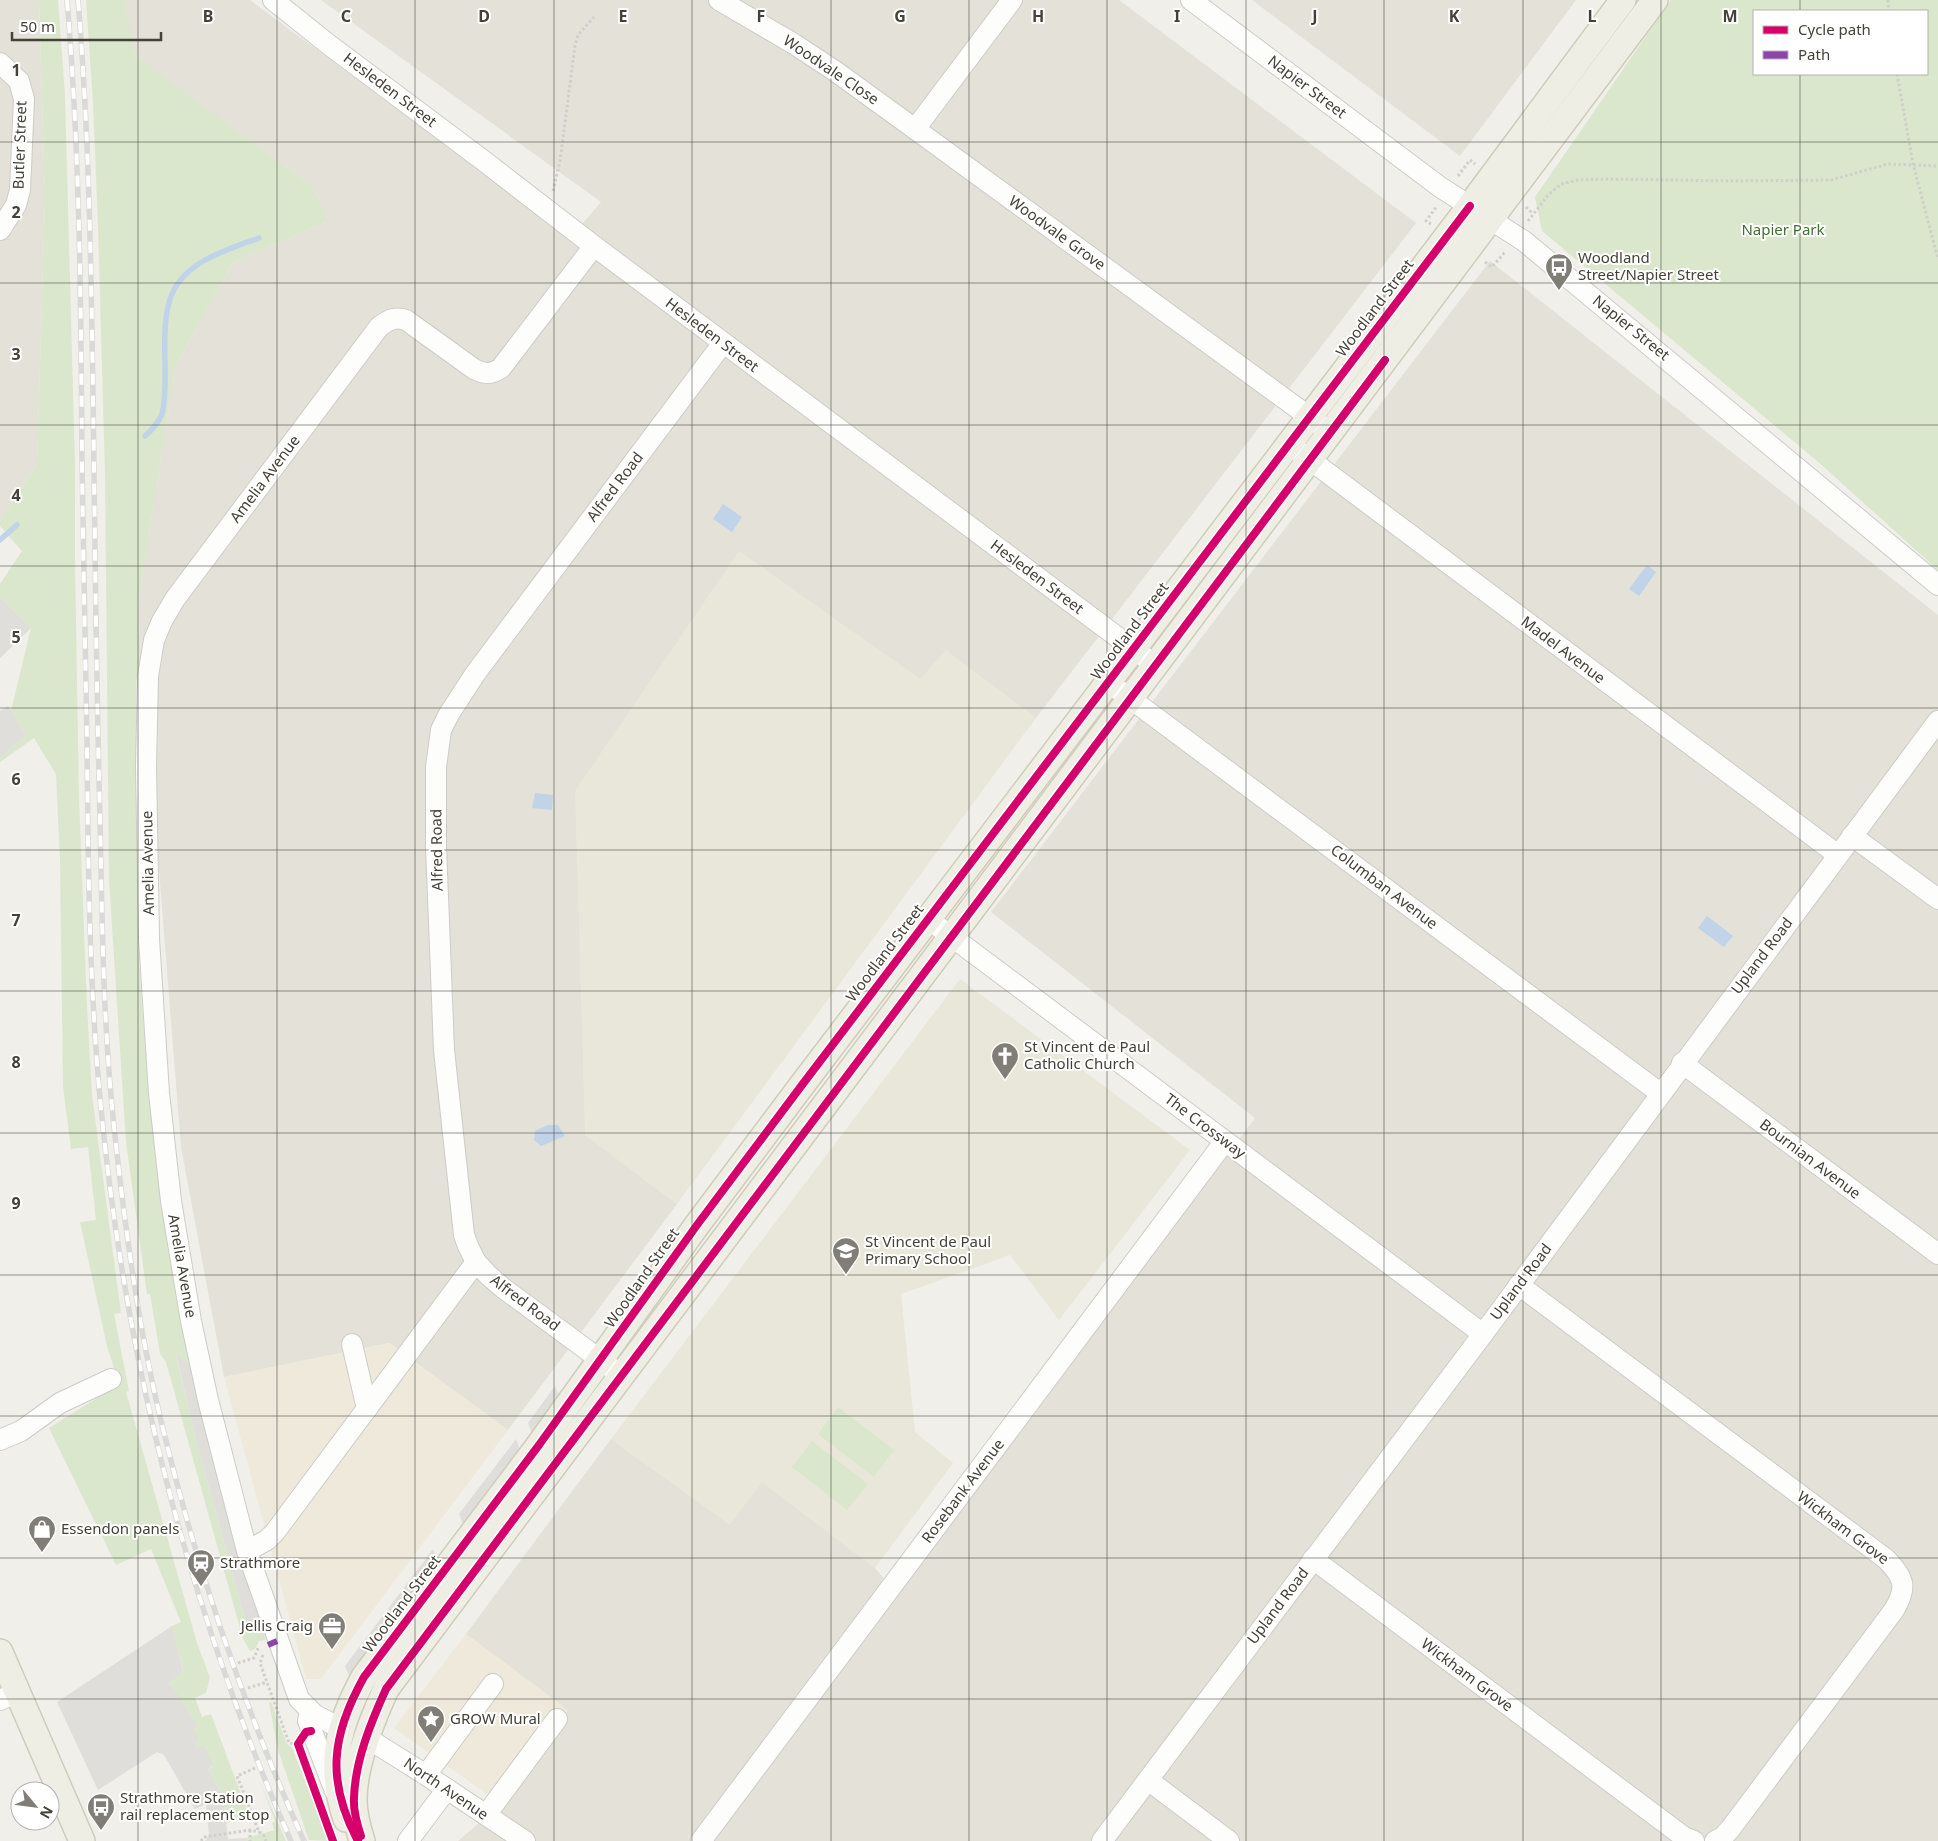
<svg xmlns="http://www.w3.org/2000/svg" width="1938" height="1841" font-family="'Noto Sans',sans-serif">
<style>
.residential{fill:#e3e1d8}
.commercial{fill:#eee9db}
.education{fill:#e9e7da}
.green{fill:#dae7cd;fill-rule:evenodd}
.parking{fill:#dfdeda}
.water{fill:#c0d3e9}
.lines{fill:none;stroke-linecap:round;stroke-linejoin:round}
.stream{stroke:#c0d3e9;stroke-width:5.5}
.minor-casing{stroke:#cdccc8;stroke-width:22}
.major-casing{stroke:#d0ccba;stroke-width:28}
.path{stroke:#d0cfca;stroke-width:3;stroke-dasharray:2.5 2.5;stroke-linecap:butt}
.minor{stroke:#fdfdfc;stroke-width:20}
.major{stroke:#efeee5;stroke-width:25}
.rail-casing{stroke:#d9d9d8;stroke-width:5.5}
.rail{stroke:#fff;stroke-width:4;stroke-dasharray:11;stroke-linecap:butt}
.quiet{stroke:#8e44ad;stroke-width:6;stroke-dasharray:12 6;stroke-linecap:butt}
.cycleway-casing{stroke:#fff;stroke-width:11}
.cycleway{stroke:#d6006c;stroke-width:8}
.grid{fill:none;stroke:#444137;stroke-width:1;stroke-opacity:0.55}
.labels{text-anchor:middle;stroke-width:4;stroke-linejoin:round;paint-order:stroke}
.street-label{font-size:15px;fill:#444137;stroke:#fff}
.park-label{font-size:15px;fill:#416f31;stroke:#fff}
.poi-label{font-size:15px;fill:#444137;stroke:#fff;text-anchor:start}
.grid-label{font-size:16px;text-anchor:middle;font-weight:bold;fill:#444137;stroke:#fff;stroke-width:4;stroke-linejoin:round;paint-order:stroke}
</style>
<rect width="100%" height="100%" fill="#f0efea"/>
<g class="residential">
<polygon points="0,0 39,0 45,198 37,464 0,521"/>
<polygon points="125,0 250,0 570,238 601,202 321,0 1119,0 1416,223 1036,718 946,651 920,680 739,551 586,1135 677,1204 508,1430 389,1343 224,1377 181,1147 138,606 175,368 233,262 329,221 313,187 133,55"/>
<polygon points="1252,0 1576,0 1460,156"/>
<polygon points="1490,261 1938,615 1938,1841 458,1841 501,1804 568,1710 466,1634 611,1439 730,1524 761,1481 875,1568 897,1594 1255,1118 991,912"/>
</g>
<g class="commercial">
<polygon points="389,1343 508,1430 321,1679 306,1679 224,1377"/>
<polygon points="466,1634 568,1710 501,1804 394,1728"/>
</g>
<g class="education">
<polygon points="739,551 920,679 946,650 1036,718 677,1204 585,1135 575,791"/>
<polygon points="960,979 1190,1150 1059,1320 1010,1255 901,1294 915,1432 953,1463 875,1568 762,1482 730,1525 611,1439"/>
</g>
<g class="green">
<polygon points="39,0 58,0 65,96 75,465 75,564 79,799 87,1006 92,1095 121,1313 114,1314 129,1391 126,1392 197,1643 210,1678 206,1693 195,1698 202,1717 211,1714 248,1813 226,1824 223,1797 208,1769 213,1766 195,1746 193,1730 169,1681 183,1671 172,1626 181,1622 151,1549 116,1565 49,1428 119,1384 107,1346 80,1222 96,1220 88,1147 71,1149 63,1087 60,859 56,774 34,738 0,762 0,758 26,735 11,711 31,628 0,597 0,584 22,551 0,526 0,521 37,464 45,198"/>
<polygon points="86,0 125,0 134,55 313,187 329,221 233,262 175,368 138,606 141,653 136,683 138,951 148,1083 176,1282 190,1365 176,1356 196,1439 247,1627 265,1637 266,1640 259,1641 255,1649 250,1651 243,1639 166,1362 160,1354 150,1294 147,1294 126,1142 109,880 105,474 98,226 93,103"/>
<path d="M1671,0H1938V570L1816,460L1542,231L1535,197ZM1927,11V74H1754V11Z"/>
<polygon points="838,1407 894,1450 874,1477 818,1434"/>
<polygon points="812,1441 868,1484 847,1510 792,1467"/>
<polygon points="271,1702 287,1744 292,1748 329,1841 309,1840 278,1750 269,1703"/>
<polygon points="261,1784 286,1841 246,1841 246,1838 275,1830 272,1823 275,1821"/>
</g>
<g class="parking">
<polygon points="0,597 31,628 0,658"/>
<polygon points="8,706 26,735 0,758 0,711"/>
<polygon points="176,1355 190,1365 234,1535 265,1637 247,1627 196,1439"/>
<polygon points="555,1386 562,1403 534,1439 528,1423"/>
<polygon points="516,1439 522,1455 466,1531 459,1514"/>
<polygon points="433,1549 441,1564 352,1683 345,1666"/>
<polygon points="172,1626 183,1672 169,1682 197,1725 193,1730 199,1739 195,1742 195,1746 197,1748 204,1745 213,1765 208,1769 223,1797 228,1839 246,1838 246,1841 205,1841 209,1835 206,1804 195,1809 164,1755 157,1752 98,1790 57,1702"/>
</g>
<g class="water">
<polygon points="723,504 742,517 732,532 713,519"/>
<polygon points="1647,565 1656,572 1639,596 1629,589"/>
<polygon points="535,793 553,795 552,810 532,808"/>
<polygon points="1707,916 1733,936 1724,947 1698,928"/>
<polygon points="548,1125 558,1125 565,1136 541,1146 534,1140 535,1131"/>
</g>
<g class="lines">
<g class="stream">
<path d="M145,436C165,418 164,411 165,385C166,359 161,319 172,294C186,261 229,249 259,238"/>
<polyline points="0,540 17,525"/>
</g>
<g class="minor-casing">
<g id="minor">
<polyline points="273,0 328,44 484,161 594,246 1155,665"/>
<polyline points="719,0 794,44 835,71 915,129"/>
<polyline points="1012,0 915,129 1330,432"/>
<polyline points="1191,0 1440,187 1524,241 1938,585"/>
<polyline points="0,63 19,81 24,99 20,190 16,205 0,230"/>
<polyline points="1289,444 1838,855"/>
<polyline points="1108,682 1660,1093"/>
<polyline points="1852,836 1938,899"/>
<polyline points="928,919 1483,1334"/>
<polyline points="1682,1063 1938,1254"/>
<path d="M1519,1285L1886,1559C1904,1577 1908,1587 1894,1610L1731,1828L1723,1837L1715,1841"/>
<polyline points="352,1344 367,1409"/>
<polyline points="621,1375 503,1288 488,1275 476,1262 468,1246 464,1235 444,1050 436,846 436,767 441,730 449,714 475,674 723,343"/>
<polyline points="0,1440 21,1431 60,1403 111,1379"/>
<polyline points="247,1551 267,1540 275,1532 476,1262"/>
<polyline points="1313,1559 1684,1837 1694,1841"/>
<polyline points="0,1700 18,1692"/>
<polyline points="310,1711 308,1721 335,1791"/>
<path d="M342,1729L315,1715L299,1699L247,1551L208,1400L191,1321L171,1201L159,1093L149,939L146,767L148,676L154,640L162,621L175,599L379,327C388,320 395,316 406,320L474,369C484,374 491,375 501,368L594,246"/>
<polyline points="367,1738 426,1775 525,1841"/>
<polyline points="426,1775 493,1684"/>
<polyline points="1148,1780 1229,1841"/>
<polyline points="486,1815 557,1719"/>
<polyline points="408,1841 447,1789"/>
<polyline points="701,1841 1225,1141"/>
<polyline points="1102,1841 1483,1334 1938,721"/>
</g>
</g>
<g class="major-casing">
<g id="major">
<polyline points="0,1652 82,1841"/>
<path d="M346,1819C328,1765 337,1726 364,1677L539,1445L697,1225L802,1085L1470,206L1623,0"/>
<path d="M362,1841C358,1828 354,1814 354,1800C354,1766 372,1720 386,1689L1655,0"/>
</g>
</g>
<g class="path">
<polyline points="1888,0 1889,11"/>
<polyline points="1897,74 1913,164 1938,259"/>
<polyline points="1458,176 1470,160 1475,164"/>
<polyline points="553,191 560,161 575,46 578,35 594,17"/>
<polyline points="1526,207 1533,214"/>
<polyline points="1528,221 1548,195 1561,184 1578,180 1607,179 1733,181 1831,180 1888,164 1938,166"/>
<polyline points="1431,224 1426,221 1437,206"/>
<polyline points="1485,262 1492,267 1505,252"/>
<polyline points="263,1655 260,1663 289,1743 297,1744"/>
<polyline points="238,1663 254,1658 259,1646"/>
<polyline points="248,1688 267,1682"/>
<polyline points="255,1768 237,1776 259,1832 263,1834 266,1841"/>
<polyline points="250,1830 250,1841"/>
<polyline points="201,1841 204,1837 250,1830 259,1832"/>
</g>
<use href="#minor" class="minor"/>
<use href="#major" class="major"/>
<g class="rail-casing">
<g id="rail">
<path d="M67,0C80,153 81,307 82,460C83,554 85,648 87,742C88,860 89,980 100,1098C124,1354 187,1605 291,1841"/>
<path d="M78,0C89,131 91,263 93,394C95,535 96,676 100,817C102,920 103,1024 114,1127C125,1229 139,1333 164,1433C198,1572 245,1710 304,1841"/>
</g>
</g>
<use href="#rail" class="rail"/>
<polyline class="quiet" points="268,1645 277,1641"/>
<g class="cycleway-casing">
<g id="cycleway">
<polyline points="311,1731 306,1732 298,1744 333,1841"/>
<path d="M361,1836C357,1824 353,1811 354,1798C355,1761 371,1722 386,1689L1385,360"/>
<path d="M358,1841C326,1781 331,1736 364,1677L539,1445L697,1225L802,1085L1470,206"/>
</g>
</g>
<use href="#cycleway" class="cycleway"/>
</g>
<path class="grid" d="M138,0V1841M277,0V1841M415,0V1841M554,0V1841M692,0V1841M831,0V1841M969,0V1841M1107,0V1841M1246,0V1841M1384,0V1841M1523,0V1841M1661,0V1841M1800,0V11M1800,74V1841M0,142H1938M0,283H1938M0,425H1938M0,566H1938M0,708H1938M0,850H1938M0,991H1938M0,1133H1938M0,1275H1938M0,1416H1938M0,1558H1938M0,1699H1938"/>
<defs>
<g id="bus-pin" transform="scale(1.4375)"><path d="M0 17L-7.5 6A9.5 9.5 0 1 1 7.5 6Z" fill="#807e76" stroke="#fff"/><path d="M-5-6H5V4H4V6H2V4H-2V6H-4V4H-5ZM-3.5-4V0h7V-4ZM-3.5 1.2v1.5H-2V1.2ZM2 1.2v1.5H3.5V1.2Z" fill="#fff"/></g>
<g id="church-pin" transform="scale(1.4375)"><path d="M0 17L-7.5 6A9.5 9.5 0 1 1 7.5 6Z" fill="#807e76" stroke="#fff"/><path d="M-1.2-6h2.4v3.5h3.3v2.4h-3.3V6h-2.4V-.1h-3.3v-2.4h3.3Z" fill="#fff"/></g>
<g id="school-pin" transform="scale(1.4375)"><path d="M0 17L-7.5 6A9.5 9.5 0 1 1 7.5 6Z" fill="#807e76" stroke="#fff"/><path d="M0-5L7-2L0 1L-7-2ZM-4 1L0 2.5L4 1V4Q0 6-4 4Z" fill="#fff"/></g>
<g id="shop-pin" transform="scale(1.4375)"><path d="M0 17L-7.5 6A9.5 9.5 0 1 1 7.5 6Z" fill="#807e76" stroke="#fff"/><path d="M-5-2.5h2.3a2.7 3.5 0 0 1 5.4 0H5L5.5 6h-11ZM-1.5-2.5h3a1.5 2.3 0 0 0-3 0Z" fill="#fff"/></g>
<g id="station-pin" transform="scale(1.4375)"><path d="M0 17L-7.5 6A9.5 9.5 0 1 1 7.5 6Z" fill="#807e76" stroke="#fff"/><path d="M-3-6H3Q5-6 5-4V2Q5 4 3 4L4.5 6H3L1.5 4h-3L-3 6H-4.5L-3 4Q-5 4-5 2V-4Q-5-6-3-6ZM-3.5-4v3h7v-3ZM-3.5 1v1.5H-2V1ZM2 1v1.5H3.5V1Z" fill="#fff"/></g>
<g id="office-pin" transform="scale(1.4375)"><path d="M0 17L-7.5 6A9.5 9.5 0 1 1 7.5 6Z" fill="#807e76" stroke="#fff"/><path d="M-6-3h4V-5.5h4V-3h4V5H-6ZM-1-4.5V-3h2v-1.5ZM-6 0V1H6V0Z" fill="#fff"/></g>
<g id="sight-pin" transform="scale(1.4375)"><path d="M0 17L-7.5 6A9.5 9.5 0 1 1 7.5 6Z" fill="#807e76" stroke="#fff"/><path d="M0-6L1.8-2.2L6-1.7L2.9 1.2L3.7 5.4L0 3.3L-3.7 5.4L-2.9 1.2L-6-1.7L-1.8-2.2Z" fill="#fff"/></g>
</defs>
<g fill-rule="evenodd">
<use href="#bus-pin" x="1559" y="267"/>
<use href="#church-pin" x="1005" y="1056"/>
<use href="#school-pin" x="846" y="1251"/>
<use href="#shop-pin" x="42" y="1529"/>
<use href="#station-pin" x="201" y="1563"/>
<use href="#office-pin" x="332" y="1626"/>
<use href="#sight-pin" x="431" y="1719"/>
<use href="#bus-pin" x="101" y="1807"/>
</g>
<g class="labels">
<g class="street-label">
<text transform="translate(831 70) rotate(34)" y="5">Woodvale Close</text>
<text transform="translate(1307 87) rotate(37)" y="5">Napier Street</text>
<text transform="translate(390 90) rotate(37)" y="5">Hesleden Street</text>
<text transform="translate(20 145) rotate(-88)" y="5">Butler Street</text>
<text transform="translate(1057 233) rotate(36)" y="5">Woodvale Grove</text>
<text transform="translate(1375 308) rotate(-53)" y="5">Woodland Street</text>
<text transform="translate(1631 328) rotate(39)" y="5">Napier Street</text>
<text transform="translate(712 335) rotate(37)" y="5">Hesleden Street</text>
<text transform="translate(265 479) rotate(-53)" y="5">Amelia Avenue</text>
<text transform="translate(615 487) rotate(-53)" y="5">Alfred Road</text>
<text transform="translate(1037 577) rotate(37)" y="5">Hesleden Street</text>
<text transform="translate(1130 631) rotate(-53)" y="5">Woodland Street</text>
<text transform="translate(1563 650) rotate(37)" y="5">Madel Avenue</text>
<text transform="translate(437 850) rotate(-91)" y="5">Alfred Road</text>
<text transform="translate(148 863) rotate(-91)" y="5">Amelia Avenue</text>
<text transform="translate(1384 887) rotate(37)" y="5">Columban Avenue</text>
<text transform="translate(885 953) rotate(-53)" y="5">Woodland Street</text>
<text transform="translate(1762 956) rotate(-53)" y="5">Upland Road</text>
<text transform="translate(1205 1126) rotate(37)" y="5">The Crossway</text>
<text transform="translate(1810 1159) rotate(37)" y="5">Bournian Avenue</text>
<text transform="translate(182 1266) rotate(80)" y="5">Amelia Avenue</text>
<text transform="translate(642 1278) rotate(-55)" y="5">Woodland Street</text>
<text transform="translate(1521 1282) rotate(-53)" y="5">Upland Road</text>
<text transform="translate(525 1303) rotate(37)" y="5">Alfred Road</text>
<text transform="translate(963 1491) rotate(-53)" y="5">Rosebank Avenue</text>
<text transform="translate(1843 1528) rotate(37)" y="5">Wickham Grove</text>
<text transform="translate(402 1604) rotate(-53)" y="5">Woodland Street</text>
<text transform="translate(1278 1606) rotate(-53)" y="5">Upland Road</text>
<text transform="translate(1467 1675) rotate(37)" y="5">Wickham Grove</text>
<text transform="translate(446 1789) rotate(34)" y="5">North Avenue</text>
</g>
<g class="park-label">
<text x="1783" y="235">Napier Park</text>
</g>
<g class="poi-label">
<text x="1578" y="263">Woodland<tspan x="1578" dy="17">Street/Napier Street</tspan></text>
<text x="1024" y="1052">St Vincent de Paul<tspan x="1024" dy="17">Catholic Church</tspan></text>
<text x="865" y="1247">St Vincent de Paul<tspan x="865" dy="17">Primary School</tspan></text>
<text x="61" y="1534">Essendon panels</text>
<text x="220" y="1568">Strathmore</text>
<text x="313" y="1631" text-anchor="end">Jellis Craig</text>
<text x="450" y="1724">GROW Mural</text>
<text x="120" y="1803">Strathmore Station<tspan x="120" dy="17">rail replacement stop</tspan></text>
</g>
</g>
<g class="grid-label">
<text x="208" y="22">B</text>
<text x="346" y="22">C</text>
<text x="484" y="22">D</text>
<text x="623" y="22">E</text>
<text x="761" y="22">F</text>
<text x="900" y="22">G</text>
<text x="1038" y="22">H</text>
<text x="1177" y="22">I</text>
<text x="1315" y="22">J</text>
<text x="1454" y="22">K</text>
<text x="1592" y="22">L</text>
<text x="1730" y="22">M</text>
<text x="16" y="76">1</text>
<text x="16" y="218">2</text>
<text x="16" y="360">3</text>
<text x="16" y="501">4</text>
<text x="16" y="643">5</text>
<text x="16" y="785">6</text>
<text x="16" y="926">7</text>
<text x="16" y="1068">8</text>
<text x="16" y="1209">9</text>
</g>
<rect x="1753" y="10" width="175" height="65" fill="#ffffff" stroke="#b4b3af"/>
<rect x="1763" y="26" width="25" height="8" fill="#d6006c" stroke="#b4b3af"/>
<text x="1798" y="35" font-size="15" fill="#444137">Cycle path</text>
<rect x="1763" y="51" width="25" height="8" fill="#8e44ad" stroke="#b4b3af"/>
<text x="1798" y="60" font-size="15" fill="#444137">Path</text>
<g transform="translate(35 1806) rotate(119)"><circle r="24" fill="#ffffff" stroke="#b4b3af"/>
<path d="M0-4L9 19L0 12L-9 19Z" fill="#807e76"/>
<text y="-8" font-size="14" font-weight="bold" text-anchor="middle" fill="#444137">N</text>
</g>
<path d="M12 32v8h149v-8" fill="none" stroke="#444137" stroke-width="2.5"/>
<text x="20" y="32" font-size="15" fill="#444137" stroke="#ffffff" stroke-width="4" paint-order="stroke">50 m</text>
</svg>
